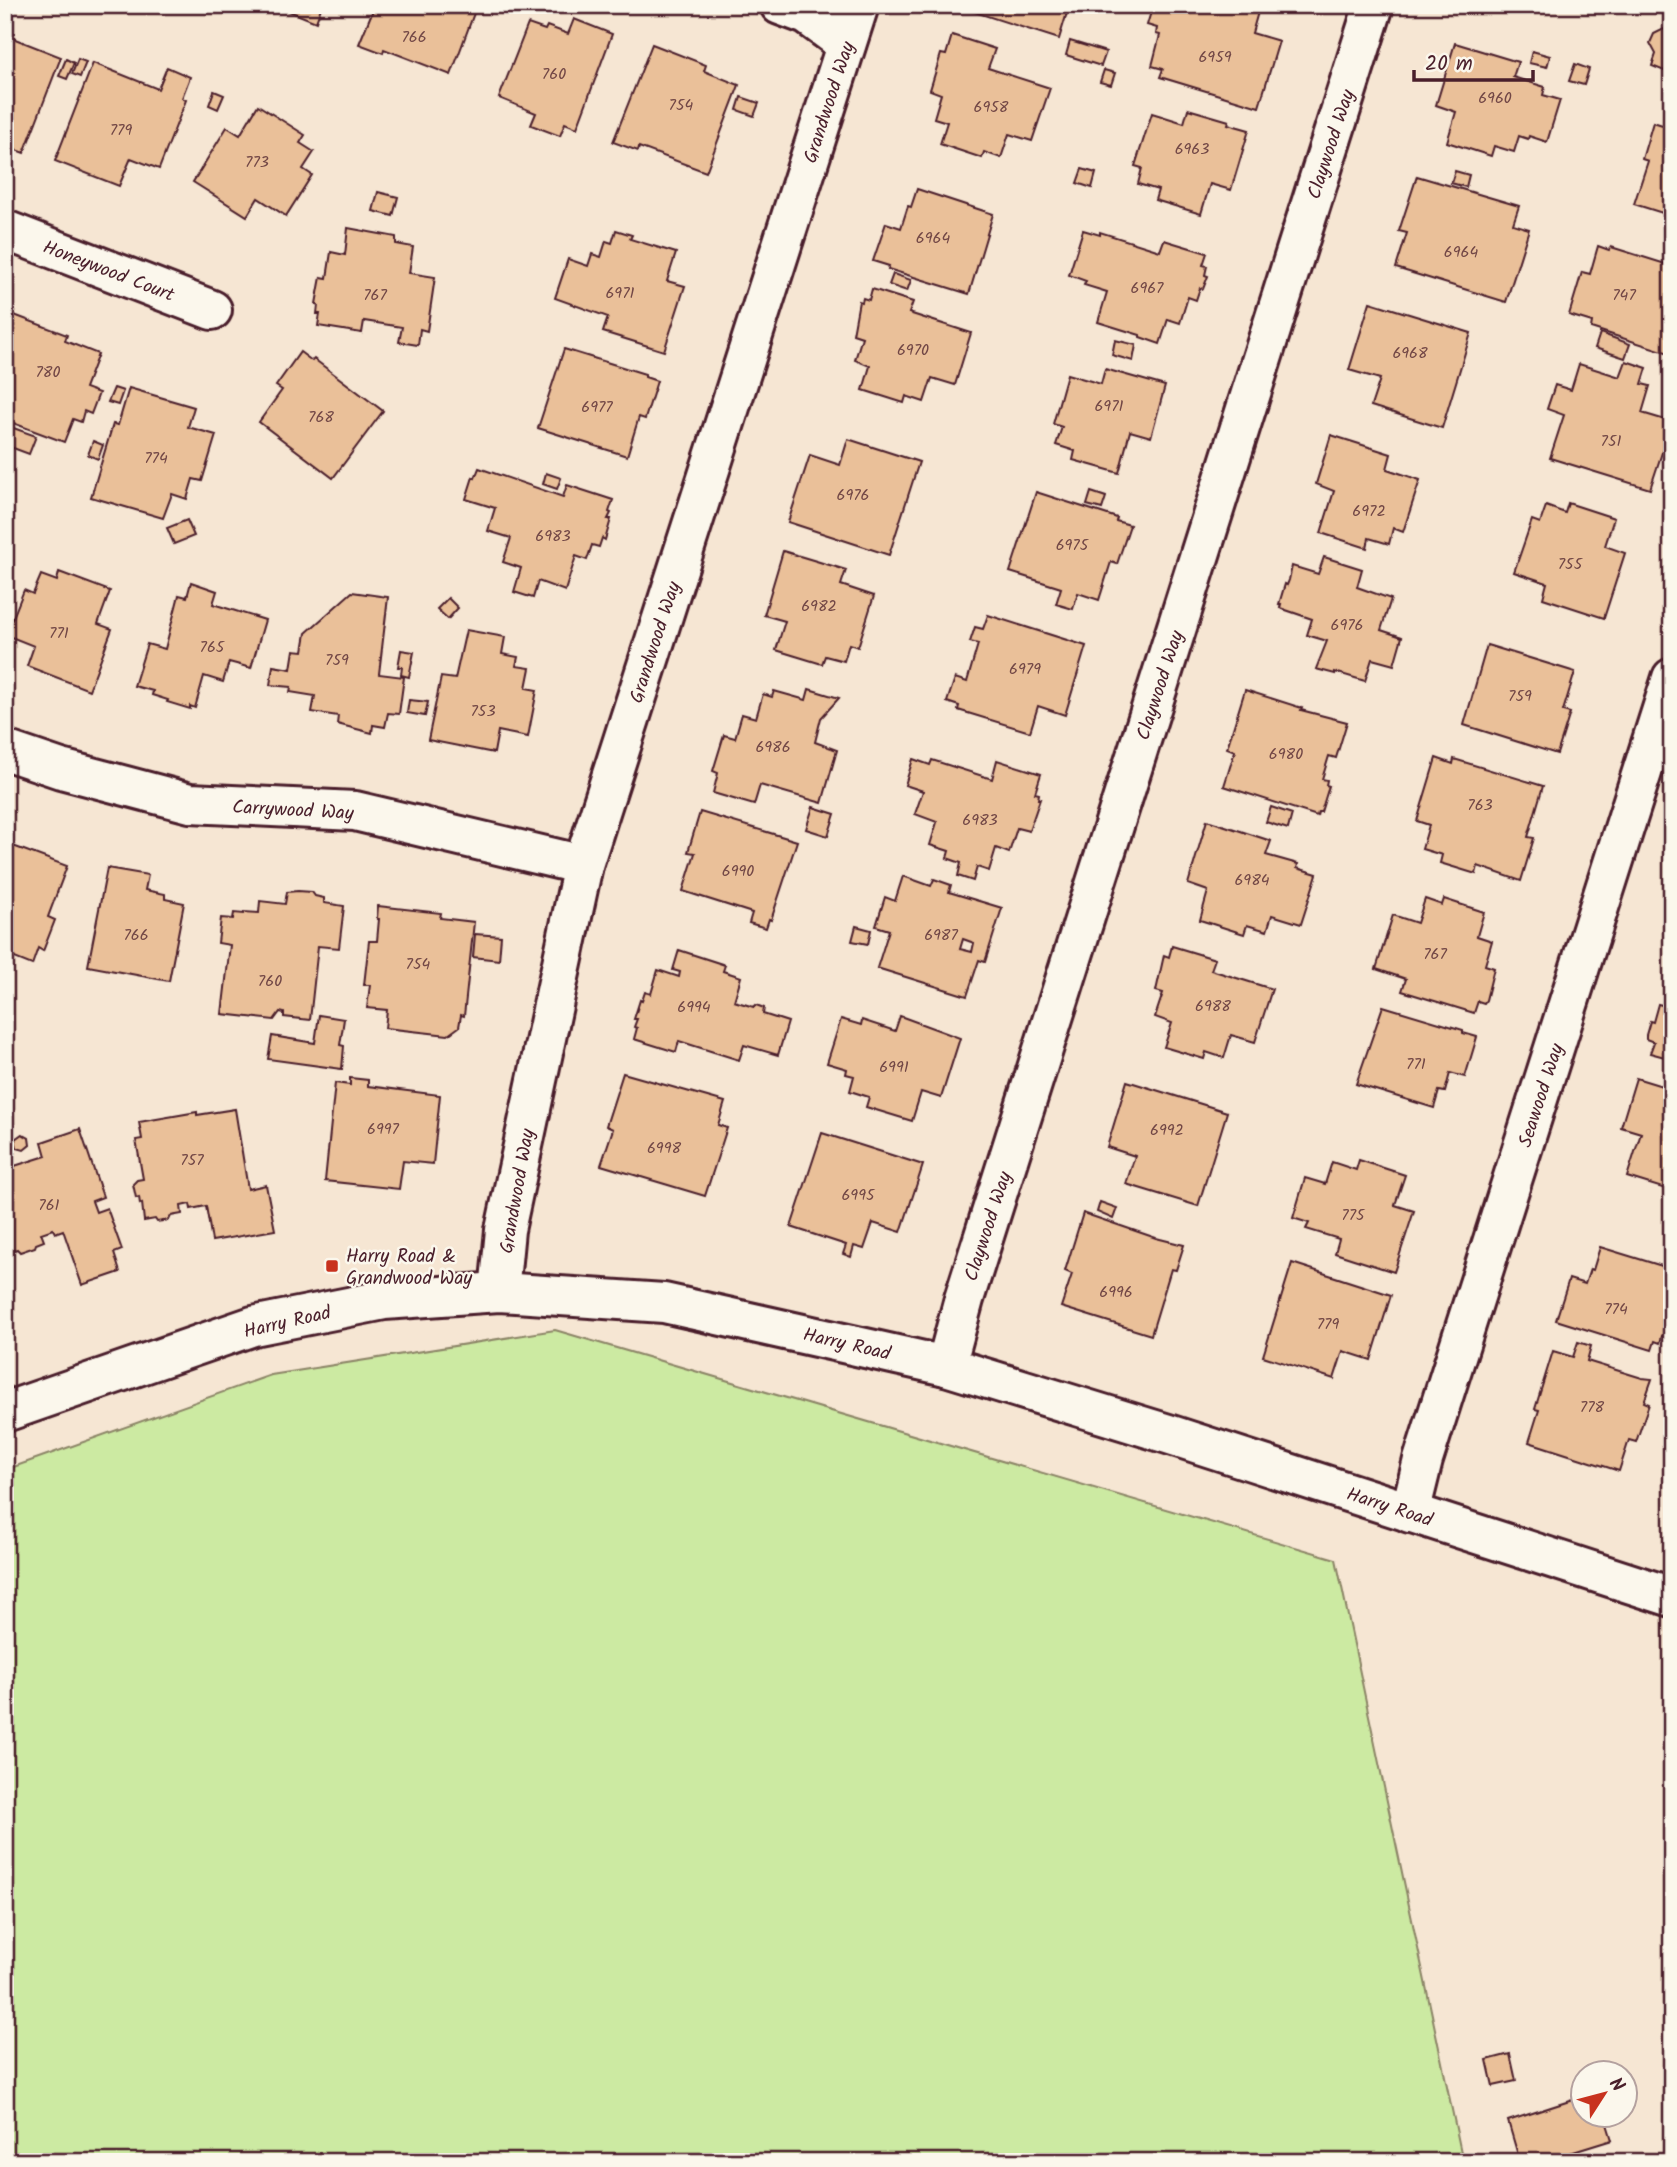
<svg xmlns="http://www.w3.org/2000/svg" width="1677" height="2167" font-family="Kalam,sans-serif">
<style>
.green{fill:#cceaa2;stroke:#8b8466;stroke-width:2}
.building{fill:#eac099;stroke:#4a1f2b;stroke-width:2;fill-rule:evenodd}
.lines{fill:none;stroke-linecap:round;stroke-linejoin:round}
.minor-casing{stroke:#4a1f2b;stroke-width:44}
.minor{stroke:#fbf7ec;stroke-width:38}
.poi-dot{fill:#c8321e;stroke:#fbf7ec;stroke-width:2.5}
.labels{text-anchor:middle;stroke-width:5;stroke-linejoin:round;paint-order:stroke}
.number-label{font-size:16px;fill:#724746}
.street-label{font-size:19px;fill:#4a1f2b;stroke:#fbf7ec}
.poi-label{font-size:19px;fill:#4a1f2b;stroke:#fbf7ec;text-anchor:start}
</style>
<rect width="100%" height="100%" fill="#f6e6d3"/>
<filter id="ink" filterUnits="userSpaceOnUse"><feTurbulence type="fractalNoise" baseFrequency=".0143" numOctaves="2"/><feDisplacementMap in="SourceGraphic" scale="14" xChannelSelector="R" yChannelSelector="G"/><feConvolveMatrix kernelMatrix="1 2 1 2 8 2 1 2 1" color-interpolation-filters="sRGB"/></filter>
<g filter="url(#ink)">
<polygon class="green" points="555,1330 1336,1559 1463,2162 5,2162 5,1470 271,1375"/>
<g class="building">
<polygon points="274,5 322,5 316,22"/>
<polygon points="375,5 477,5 451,75 384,49 383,53 359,44"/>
<polygon points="960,5 1068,5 1069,6 1059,39 959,7"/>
<polygon points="1153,5 1260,5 1252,33 1279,41 1259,107 1160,77 1163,69 1152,66 1160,35 1156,34 1157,28 1147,25"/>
<polygon points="1491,5 1536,5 1536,12 1491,10"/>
<polygon points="574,19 612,34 577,128 565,123 560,136 531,125 536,113 499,98 528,24 545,30 547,26 568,34"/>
<polygon points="1664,29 1672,32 1672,74 1652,66 1656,54 1650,43 1654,34"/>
<polygon points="5,35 61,57 24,153 5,146"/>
<polygon points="952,35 995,49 988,68 1050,88 1032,141 1009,134 1001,158 984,152 982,158 940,144 947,122 934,118 941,94 930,90 941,54 946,55"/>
<polygon points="1070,41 1106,52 1101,66 1066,55"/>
<polygon points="1455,43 1518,62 1513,77 1545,87 1543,95 1560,100 1547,142 1529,136 1528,139 1519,136 1514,152 1494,146 1491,156 1447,142 1456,112 1436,105"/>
<polygon points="652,44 706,65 704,71 739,85 706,172 639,147 638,151 613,142"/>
<polygon points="1532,51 1550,56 1547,67 1529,63"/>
<polygon points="66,59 74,63 67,79 59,76"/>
<polygon points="78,59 86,62 80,77 72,74"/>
<polygon points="93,63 158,89 167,67 190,77 182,98 186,100 159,169 131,158 119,186 55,161"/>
<polygon points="1575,64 1589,69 1584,85 1569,81"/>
<polygon points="1104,70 1115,73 1111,85 1100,82"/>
<polygon points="214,91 224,95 218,109 209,105"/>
<polygon points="741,97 759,103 754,116 737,110"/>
<polygon points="258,105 305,135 300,143 314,152 303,169 312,175 286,216 258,198 247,216 193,182 227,127 240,135"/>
<polygon points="1188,109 1229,121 1228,124 1249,130 1231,190 1210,184 1201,214 1155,200 1158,190 1138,184 1142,168 1135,166 1152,113 1184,123"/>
<polygon points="1653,122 1672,128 1672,216 1634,204 1648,161 1642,159"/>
<polygon points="1082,169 1096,173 1092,188 1077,183"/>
<polygon points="1455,171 1469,175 1466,187 1451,183"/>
<polygon points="1417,176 1519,206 1513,224 1529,229 1506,302 1396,268 1407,233 1399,231"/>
<polygon points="917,189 993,214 969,294 888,269 889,266 873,261 886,223 901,228 908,206 911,207"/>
<polygon points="378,192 398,197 393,216 373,211"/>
<polygon points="348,228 396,237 396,244 413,247 409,273 435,277 427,331 420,329 418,345 399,342 402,327 364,321 362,333 318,326 320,314 317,314 318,305 316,304 321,277 327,278 331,252 345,255"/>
<polygon points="616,230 632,235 630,239 676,253 667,281 685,286 664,351 603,332 608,317 555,298 568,259 588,266 592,254 601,257 606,241 612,243"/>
<polygon points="1083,230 1100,235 1100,232 1160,251 1164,240 1207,253 1203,265 1207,266 1205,275 1208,276 1203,289 1200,288 1196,300 1188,297 1180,323 1168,319 1160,344 1140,337 1140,335 1098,322 1107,292 1084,285 1086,281 1069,275"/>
<polygon points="1598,246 1609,250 1611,247 1672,266 1672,354 1591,328 1592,322 1569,315 1582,272 1590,274"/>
<polygon points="893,274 911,280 907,291 889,285"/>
<polygon points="872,289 913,302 909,313 971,333 955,385 932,378 924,402 906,396 904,403 863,390 870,366 855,360 862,337 853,334 859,301 862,302 863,298 869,300"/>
<polygon points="1370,302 1471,333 1442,428 1371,406 1380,379 1349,370"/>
<polygon points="9,313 67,335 65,341 98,354 85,388 99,393 91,414 84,411 81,422 73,419 64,442 5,420 5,323"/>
<polygon points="1600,333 1630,344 1625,358 1595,348"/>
<polygon points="1115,340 1136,345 1133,361 1112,355"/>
<polygon points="564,349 645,374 645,377 657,381 645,419 639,417 627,456 538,428"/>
<polygon points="300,352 312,361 314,359 383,411 333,478 259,422 282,390 276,386"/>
<polygon points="1626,361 1647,368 1642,384 1650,386 1642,413 1672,422 1650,489 1550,458 1564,415 1547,409 1555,385 1571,390 1579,364 1620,377"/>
<polygon points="1105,369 1165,386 1151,437 1130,431 1119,473 1073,460 1075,451 1056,445 1062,427 1053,424 1067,374 1101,384"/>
<polygon points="114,388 123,391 118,405 108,402"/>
<polygon points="129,388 194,407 188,427 216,435 202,481 193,479 187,499 172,494 163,518 91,497 113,424 118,425"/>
<polygon points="5,425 36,436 29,454 5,445"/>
<polygon points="1331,435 1391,454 1387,469 1420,480 1403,532 1393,528 1389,544 1369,538 1367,548 1321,533 1334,491 1316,484"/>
<polygon points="848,439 919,462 889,555 788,522 810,455 840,465"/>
<polygon points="93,441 103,445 98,459 88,455"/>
<polygon points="479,468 563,497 567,485 613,500 609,512 611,513 608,519 611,519 605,540 602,538 599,547 592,545 587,560 576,556 565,591 538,581 533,598 514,592 521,568 503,562 511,538 488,531 495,508 466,499 473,477 475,478"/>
<polygon points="546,473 561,478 557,489 543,484"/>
<polygon points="1036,492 1117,518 1116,521 1130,525 1117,564 1111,562 1099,600 1078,593 1073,609 1056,604 1061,588 1010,572"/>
<polygon points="1091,492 1106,497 1102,509 1087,505"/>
<polygon points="1568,503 1614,518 1605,546 1625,553 1604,618 1543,598 1547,583 1514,572 1532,520 1540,523 1546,506 1565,513"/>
<polygon points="187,520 194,536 174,544 167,528"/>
<polygon points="783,551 846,570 841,585 874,596 858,647 849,644 844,661 825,656 822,664 776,650 785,621 764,615"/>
<polygon points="1324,557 1362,569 1357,587 1391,599 1381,630 1402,637 1394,665 1372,659 1365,681 1335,672 1335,674 1316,669 1327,641 1307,635 1312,619 1280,608 1281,604 1279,604 1285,584 1287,585 1289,580 1292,566 1318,574"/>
<polygon points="59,572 110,591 98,624 112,629 89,690 27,666 34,646 6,635 24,590 33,594 41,575 57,581"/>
<polygon points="191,582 217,591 213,604 265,620 251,668 229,662 223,682 204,676 195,708 190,706 190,709 167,702 168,700 152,695 153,691 134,686 147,644 165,649 179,595 187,597"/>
<polygon points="352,592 388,597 379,674 404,677 399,714 388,713 385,727 373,725 372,733 337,724 338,716 312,712 315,696 290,692 291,687 270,685 273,666 291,669 294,650 303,651 306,633"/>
<polygon points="448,598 458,608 448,619 437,609"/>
<polygon points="988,615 1086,646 1065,715 1038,706 1030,732 958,710 959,706 947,702 955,678 967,682 978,644 970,642 975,627 983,629"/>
<polygon points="466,630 505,637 502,654 518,657 516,666 530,668 526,688 537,690 528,737 498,731 494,753 428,740 441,677 455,679"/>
<polygon points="1487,645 1575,672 1563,711 1570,713 1557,754 1464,725"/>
<polygon points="401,650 414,652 409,677 401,675 402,667 398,667"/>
<polygon points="809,689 839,698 821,718 815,742 837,750 822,803 760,785 754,805 713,793 718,773 713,771 724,735 735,738 742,714 756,718 763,694 772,697 774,691 806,700"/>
<polygon points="1245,690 1302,708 1301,710 1347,722 1336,758 1329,756 1322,779 1327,780 1326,785 1329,786 1321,812 1318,812 1317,816 1224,786 1235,751 1227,748"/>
<polygon points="409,700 428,702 425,716 407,713"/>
<polygon points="1436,758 1453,764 1454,759 1543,786 1528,837 1534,838 1521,881 1478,866 1476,874 1440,863 1442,855 1422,849 1429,825 1417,821"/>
<polygon points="913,759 930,765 932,760 992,779 997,760 1041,774 1035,793 1039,794 1038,799 1040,799 1029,831 1017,828 1009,853 996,848 989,871 977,867 973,881 958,876 961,863 947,858 949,851 930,845 937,822 915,814 923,791 905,785"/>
<polygon points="813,807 835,814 828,836 806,829"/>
<polygon points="1271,807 1292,814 1288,829 1266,822"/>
<polygon points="700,812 797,841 771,920 769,919 766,928 749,923 752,913 683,891 695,853 688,852"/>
<polygon points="1207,820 1271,841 1266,855 1298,864 1297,868 1317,874 1301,924 1272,915 1267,931 1247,925 1244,934 1200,920 1208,891 1188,884"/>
<polygon points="13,846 67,866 48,917 55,920 43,951 38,948 32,965 7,955 8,952 5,950 5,849 11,851"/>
<polygon points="107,868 148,875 145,890 165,894 165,899 184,903 169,981 88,966"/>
<path d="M903,876L931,886L934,879L951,885L949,892L1002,908L985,962L979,960L967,996L877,968L889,930L876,926L885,897L895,901ZM963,939L974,943L972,952L960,949Z"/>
<polygon points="298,891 312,892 315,896 324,898 324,903 344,906 339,948 318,946 310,1020 284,1017 284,1013 280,1012 274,1020 222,1014 230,945 218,943 221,918 233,919 234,913 244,914 244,912 259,913 260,901 285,904 287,892"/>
<polygon points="1425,899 1442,905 1444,899 1484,912 1477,936 1492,941 1485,965 1494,968 1486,1000 1484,1003 1478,1001 1474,1013 1402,991 1406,979 1376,969 1393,915 1417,923"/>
<polygon points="378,906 441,913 440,918 474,922 464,1016 461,1015 459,1027 448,1035 385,1028 387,1010 367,1008 370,985 364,985 369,941 377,941 379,919 377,919"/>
<polygon points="856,926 871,930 868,944 852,941"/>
<polygon points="475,934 501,936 499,960 473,957"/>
<polygon points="1172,946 1215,959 1211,970 1272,989 1255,1042 1231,1035 1224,1058 1206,1052 1204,1059 1164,1047 1172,1023 1155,1017 1163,993 1156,991 1164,955 1169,957"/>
<polygon points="679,950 725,965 723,971 741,977 734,1001 754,1007 756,1005 764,1008 763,1014 788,1022 778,1055 744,1045 739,1060 679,1041 676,1052 634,1039 637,1028 634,1027 637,1019 634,1019 640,1000 642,1001 645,992 651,994 658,970 679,977 680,972 673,970"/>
<polygon points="1672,1001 1672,1059 1650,1053 1654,1042 1646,1039 1646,1035 1650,1021 1653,1022 1658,1004 1670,1007"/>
<polygon points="1383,1006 1463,1030 1463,1033 1477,1037 1465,1077 1450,1073 1445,1092 1439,1091 1434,1108 1356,1084"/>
<polygon points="319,1015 344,1019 340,1045 344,1046 342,1069 268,1059 272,1036 315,1043"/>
<polygon points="900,1016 960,1038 941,1098 921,1092 912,1121 866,1107 869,1097 850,1091 854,1076 846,1074 847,1069 827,1063 841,1019 861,1025 862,1020 895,1031"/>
<polygon points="623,1073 725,1102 718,1125 727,1128 705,1196 601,1165 613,1129 606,1126"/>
<polygon points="350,1078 368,1080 368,1086 440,1095 433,1164 403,1161 399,1189 325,1181 335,1083 350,1085"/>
<polygon points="1636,1078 1672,1089 1672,1191 1627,1177 1641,1133 1621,1127"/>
<polygon points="1127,1081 1227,1112 1198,1206 1126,1184 1135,1156 1107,1147"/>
<polygon points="235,1109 248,1189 266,1185 275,1230 212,1241 206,1206 191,1209 190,1204 181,1206 182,1214 171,1216 169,1220 157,1222 155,1219 144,1221 142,1203 140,1204 139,1197 136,1198 133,1184 137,1180 143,1179 136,1140 142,1139 139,1122 197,1112 197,1115"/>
<polygon points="80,1129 103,1197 92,1201 96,1212 107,1208 122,1250 114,1253 120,1272 82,1285 63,1230 55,1233 53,1229 41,1233 44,1241 36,1244 35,1247 20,1252 17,1249 7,1253 5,1246 5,1169 46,1156 42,1142"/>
<polygon points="822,1133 923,1165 901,1232 873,1223 864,1249 854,1246 851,1257 843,1254 846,1245 791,1227"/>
<polygon points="22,1134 29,1138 30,1145 24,1150 17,1148 15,1139"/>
<polygon points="1359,1160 1405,1175 1395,1205 1414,1211 1394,1272 1335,1253 1339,1239 1306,1229 1309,1223 1293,1218 1305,1178 1325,1184 1332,1162 1356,1170"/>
<polygon points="1100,1202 1117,1208 1113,1219 1097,1212"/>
<polygon points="1083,1213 1156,1238 1184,1245 1176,1270 1171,1269 1151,1335 1061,1307 1072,1274 1065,1271"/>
<polygon points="1600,1247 1672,1269 1669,1296 1672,1297 1672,1339 1662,1336 1660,1343 1655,1341 1652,1350 1556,1320 1569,1279 1585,1284 1590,1269 1593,1270"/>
<polygon points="1292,1263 1391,1295 1371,1360 1343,1351 1334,1379 1263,1356"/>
<polygon points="1578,1342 1591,1346 1587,1361 1642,1378 1652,1379 1644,1402 1649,1404 1636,1442 1629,1440 1619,1471 1529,1442 1539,1410 1535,1409 1553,1351 1573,1357"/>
<polygon points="1510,2054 1516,2081 1493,2086 1487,2060"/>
<polygon points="1582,2097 1582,2114 1604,2114 1612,2140 1541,2162 1520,2162 1508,2121"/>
</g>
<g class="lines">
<g class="minor-casing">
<g id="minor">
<polyline points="780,5 807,15 846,44"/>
<polyline points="5,230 212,310"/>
<polyline points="5,750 61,769 190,803 355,811 583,865"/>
<polyline points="499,1292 505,1230 583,865 859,5"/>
<polyline points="946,1366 964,1299 1374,5"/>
<polyline points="5,1412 253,1326 384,1300 499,1292 664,1303 946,1366 1168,1434 1672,1597"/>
<polyline points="1410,1513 1423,1460 1672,678"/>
</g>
</g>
<use href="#minor" class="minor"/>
</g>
</g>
<rect class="poi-dot" x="325" y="1259" width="14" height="14" rx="3.5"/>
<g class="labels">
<g class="number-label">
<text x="414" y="42">766</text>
<text x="1215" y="62">6959</text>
<text x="554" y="79">760</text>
<text x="1495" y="103">6960</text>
<text x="681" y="110">754</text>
<text x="991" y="112">6958</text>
<text x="121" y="135">779</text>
<text x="1192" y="154">6963</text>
<text x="257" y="167">773</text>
<text x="933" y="243">6964</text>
<text x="1461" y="257">6964</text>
<text x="1147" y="293">6967</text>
<text x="620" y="298">6971</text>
<text x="375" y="300">767</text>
<text x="1624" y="300">747</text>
<text x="913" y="355">6970</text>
<text x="1410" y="358">6968</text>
<text x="48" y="377">780</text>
<text x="1109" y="411">6971</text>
<text x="597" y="412">6977</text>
<text x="321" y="422">768</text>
<text x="1611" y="446">751</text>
<text x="156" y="463">774</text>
<text x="853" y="500">6976</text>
<text x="1369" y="516">6972</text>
<text x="553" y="541">6983</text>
<text x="1072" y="550">6975</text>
<text x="1570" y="569">755</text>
<text x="819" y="611">6982</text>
<text x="1347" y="630">6976</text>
<text x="59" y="638">771</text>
<text x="212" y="652">765</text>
<text x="337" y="665">759</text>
<text x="1025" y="674">6979</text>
<text x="1520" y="701">759</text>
<text x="483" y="716">753</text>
<text x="773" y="752">6986</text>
<text x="1286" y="759">6980</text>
<text x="1480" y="810">763</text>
<text x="980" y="825">6983</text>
<text x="738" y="876">6990</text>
<text x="1252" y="885">6984</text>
<text x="136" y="940">766</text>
<text x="941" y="940">6987</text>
<text x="1435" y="959">767</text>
<text x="418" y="969">754</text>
<text x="270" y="986">760</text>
<text x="1213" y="1011">6988</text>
<text x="694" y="1012">6994</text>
<text x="1416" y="1069">771</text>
<text x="894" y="1072">6991</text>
<text x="383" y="1134">6997</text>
<text x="1167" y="1135">6992</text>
<text x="664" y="1153">6998</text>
<text x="192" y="1165">757</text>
<text x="858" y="1200">6995</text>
<text x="49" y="1210">761</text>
<text x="1353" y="1220">775</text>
<text x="1116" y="1297">6996</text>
<text x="1616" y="1314">774</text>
<text x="1328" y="1329">779</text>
<text x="1592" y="1412">778</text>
</g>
<g class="street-label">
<text transform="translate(828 102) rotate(-72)" y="7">Grandwood Way</text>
<text transform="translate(1330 144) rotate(-72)" y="7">Claywood Way</text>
<text transform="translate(109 270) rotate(21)" y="7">Honeywood Court</text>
<text transform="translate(654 642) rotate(-72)" y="7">Grandwood Way</text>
<text transform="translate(1159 685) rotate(-72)" y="7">Claywood Way</text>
<text transform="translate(293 809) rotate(3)" y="7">Carrywood Way</text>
<text transform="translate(1540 1095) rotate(-72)" y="7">Seawood Way</text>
<text transform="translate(516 1191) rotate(-80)" y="7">Grandwood Way</text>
<text transform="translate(987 1226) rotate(-72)" y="7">Claywood Way</text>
<text transform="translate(287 1321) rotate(-13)" y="7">Harry Road</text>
<text transform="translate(847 1343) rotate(13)" y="7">Harry Road</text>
<text transform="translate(1390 1506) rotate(18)" y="7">Harry Road</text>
</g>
<g class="poi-label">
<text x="346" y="1262">Harry Road &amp;<tspan x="346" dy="22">Grandwood Way</tspan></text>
</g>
</g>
<rect width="1677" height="2167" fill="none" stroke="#fbf7ec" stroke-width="28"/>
<rect x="14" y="14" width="1649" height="2139" fill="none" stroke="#4a1f2b" stroke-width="2.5" filter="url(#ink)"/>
<g transform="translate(1604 2094) rotate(54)"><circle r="33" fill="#fbf7ec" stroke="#b4a19f" stroke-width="2"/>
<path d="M0-5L12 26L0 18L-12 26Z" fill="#c8321e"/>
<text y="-10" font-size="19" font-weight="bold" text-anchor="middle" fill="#4a1f2b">N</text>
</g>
<path d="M1414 70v10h119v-10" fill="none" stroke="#4a1f2b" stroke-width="3.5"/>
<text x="1425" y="70" font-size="21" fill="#4a1f2b" stroke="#fbf7ec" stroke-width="5" paint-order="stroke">20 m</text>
</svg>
